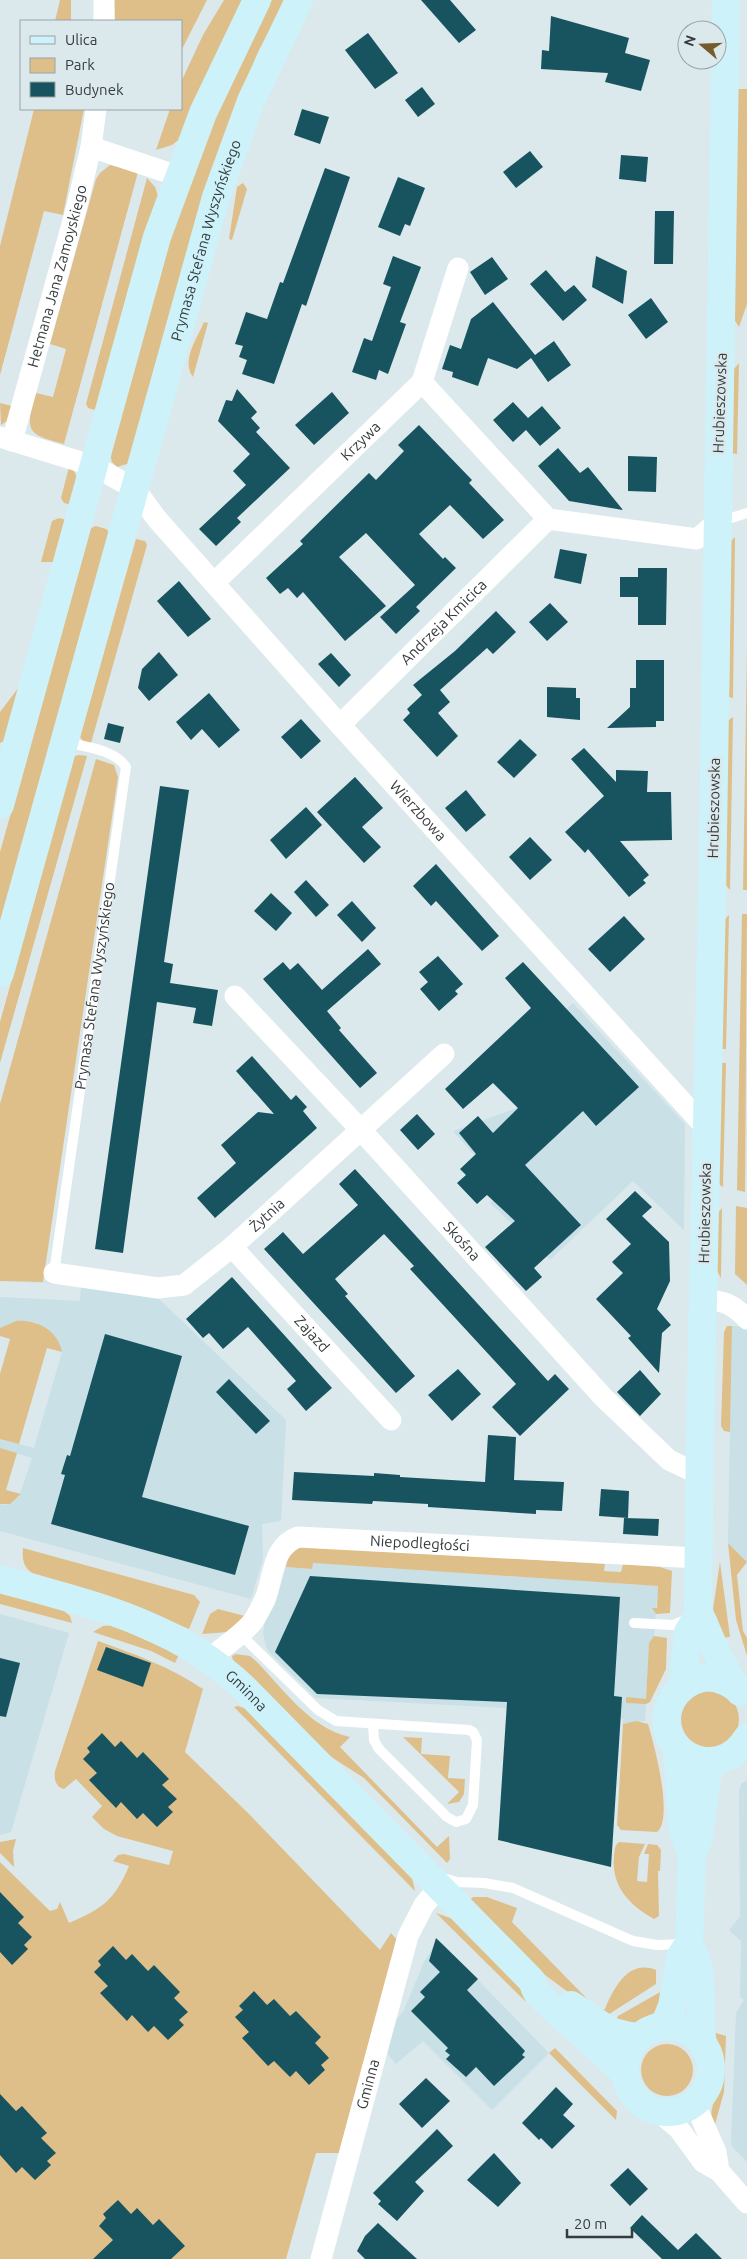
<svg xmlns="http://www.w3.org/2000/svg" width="747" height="2259" font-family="Ubuntu,sans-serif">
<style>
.built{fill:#c8e0e6}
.green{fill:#debf89}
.building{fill:#18545f}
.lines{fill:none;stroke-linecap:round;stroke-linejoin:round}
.lane{stroke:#fff;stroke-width:10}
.street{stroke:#fff;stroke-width:21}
.secondary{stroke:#cdf2fa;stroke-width:28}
.labels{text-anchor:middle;stroke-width:5;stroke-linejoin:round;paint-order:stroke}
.street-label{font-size:15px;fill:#363c3d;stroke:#dbe9ed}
</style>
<rect width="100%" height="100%" fill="#dbe9ed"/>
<g class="built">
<polygon points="573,1003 685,1124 684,1230 633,1181 550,1260 490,1203 504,1189 453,1131 517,1108 489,1078"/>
<polygon points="0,1281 82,1284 159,1299 286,1420 281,1521 262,1524 263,1559 251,1599 0,1531 0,1504 6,1505 19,1497 32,1458 0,1448 0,1439 34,1448 62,1352 53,1334 35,1322 16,1321 0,1328 0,1297 80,1301 81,1285"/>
<polygon points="732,1326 743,1327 747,1331 747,1562 728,1543"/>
<polygon points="312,1563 658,1586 654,1636 649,1643 645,1721 623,1724 623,1719 506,1708 316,1698 270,1653 266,1647 263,1633 265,1621 275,1605 286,1567 312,1569"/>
<polygon points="0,1614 69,1633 11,1832 0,1835"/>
<polygon points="747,1780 747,2162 731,2145 736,2013 744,2000 740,1997 741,1941 729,1930 740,1917 739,1791 741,1784"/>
<polygon points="436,1943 442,1943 549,2053 492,2110 423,2041 396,2064 385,2051 391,2025 403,2012 424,1962"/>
</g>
<g class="green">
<polygon points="60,0 71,0 71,21 55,21"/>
<polygon points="114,0 207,0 181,51 181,21 115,21"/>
<polygon points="224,0 245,0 181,138 172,145 156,150 170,109 181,109 181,82 203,35"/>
<polygon points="272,0 285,0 258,52 229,123 130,463 117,467 112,462 110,454 173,229 214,118 246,47"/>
<polygon points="736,89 747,89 747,304 739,327 734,319"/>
<polygon points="34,109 84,109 63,215 44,211 0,375 0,246"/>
<path d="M110,165L138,172L64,444C26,434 25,431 36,393L53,397L66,349L50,344L96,179L100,173Z"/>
<polygon points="147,178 155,187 158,196 98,411 88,408 86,404"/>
<polygon points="243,183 247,189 232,240 229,239 237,187"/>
<path d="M204,322L208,323L193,377C181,360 197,339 204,322Z"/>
<polygon points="739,363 737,454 730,453 734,369"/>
<polygon points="0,403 12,406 7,421 1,425"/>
<path d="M69,467C83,475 75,491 72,505L64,503L61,498Z"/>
<polygon points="59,518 67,520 54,562 41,562 52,521"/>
<polygon points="96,526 106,529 110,533 0,926 0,852 91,528"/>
<polygon points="735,537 733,698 729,697 731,541"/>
<polygon points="136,539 145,541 147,545 91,743 84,742 80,737"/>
<polygon points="747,648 747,890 743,890"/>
<polygon points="19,687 4,741 0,743 0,712"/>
<polygon points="733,717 730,890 723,882 726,722"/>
<polygon points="79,755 87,756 0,1063 0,1022 74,756"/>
<polygon points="96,759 114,765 118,777 43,1282 0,1281 0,1104"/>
<polygon points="742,914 747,914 745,1192 737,1190"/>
<polygon points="729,915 726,1049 719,1049 723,921"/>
<polygon points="718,1063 726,1063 723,1187 717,1183"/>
<polygon points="736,1206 747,1208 747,1285 735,1274"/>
<polygon points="722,1208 721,1278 717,1271 718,1213"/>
<path d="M16,1321C36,1319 58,1330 62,1352L47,1348L19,1444L0,1439V1374L10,1339L0,1336V1328Z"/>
<polygon points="727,1326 732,1326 730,1432 724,1431 721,1426 724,1332"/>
<polygon points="0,1448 17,1453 6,1490 21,1494 10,1504 0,1504"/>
<polygon points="728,1543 747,1562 737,1575 743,1631 747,1638 747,1656 736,1620"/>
<path d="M304,1546L605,1564L604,1571L621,1572L623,1564L660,1567L672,1571L670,1613L656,1614L652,1608H657L658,1586L313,1563L312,1569L286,1567C287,1556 294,1550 304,1546Z"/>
<path d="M23,1548L194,1595L200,1602L189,1629L131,1604L32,1573C23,1567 22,1558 23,1548Z"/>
<polygon points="720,1562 730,1637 720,1638 713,1609"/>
<polygon points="0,1592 64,1611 70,1616 72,1623 0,1604"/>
<polygon points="218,1609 245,1616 228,1632 202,1634 210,1614"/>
<polygon points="112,1625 179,1655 175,1663 151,1651 93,1632 103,1626"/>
<polygon points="654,1636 667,1638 666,1669 650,1702 646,1704 626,1703 626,1697 646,1699 649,1643"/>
<path d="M98,1641C135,1654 170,1667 203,1689L185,1752L248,1813L380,1950L391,1933L397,1940L339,2153H316L286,2259H0V1862L50,1911L57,1909L60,1902L69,1923C103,1908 114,1901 129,1866L113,1861L118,1855L124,1854L169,1865L173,1851L117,1836L104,1829L92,1817L102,1806L76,1779L64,1789C55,1787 54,1778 55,1771Z"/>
<path d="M236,1654L250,1656L257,1662C285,1691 310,1728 350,1737L340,1747L437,1847L449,1836L450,1859L447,1863L364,1778L322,1751L233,1661L232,1656Z"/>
<circle cx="710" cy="1719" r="29"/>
<polygon points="238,1706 247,1709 412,1878 415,1891 234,1707"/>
<path d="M636,1721L648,1724C654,1744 674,1818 657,1832L621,1830L617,1825L623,1724Z"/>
<polygon points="403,1737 422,1738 421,1754 450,1756 448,1778 465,1779 464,1794 459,1802 447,1804 459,1792"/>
<polygon points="16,1839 13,1851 14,1867 0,1853 0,1842"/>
<path d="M619,1842L645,1844L639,1857L637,1881L647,1882L649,1854H644L648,1844L657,1845L661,1850L660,1871H658L659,1916L654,1919C629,1905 611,1886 614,1856C615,1850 614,1846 619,1842Z"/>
<path d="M473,1897H487L517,1908L512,1922L599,2011L605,2009C614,1987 629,1959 656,1970V1984L603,2018L537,1969L469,1901Z"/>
<polygon points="436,1913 453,1919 530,1996 525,2001"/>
<path d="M662,1991C663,2019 637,2024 615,2024L618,2016Z"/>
<path d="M709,2031L726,2036L724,2092L714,2128C706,2110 718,2097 721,2079C724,2061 717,2047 709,2031Z"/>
<circle cx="667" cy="2070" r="26"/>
<polygon points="555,2048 617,2111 616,2120 549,2053"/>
</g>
<g class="building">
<polygon points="421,0 450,0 476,30 459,43"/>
<polygon points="551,16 629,38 625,53 650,60 641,91 605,82 608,73 541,69 542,50 549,51"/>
<polygon points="368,33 398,73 375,89 345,50"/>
<polygon points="422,87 435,104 418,117 405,100"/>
<polygon points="302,109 329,117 320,144 294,135"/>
<polygon points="530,151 543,167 516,188 503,172"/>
<polygon points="621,155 648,157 646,182 619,179"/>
<polygon points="325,168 350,177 306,306 302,304 274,384 242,374 247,360 239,357 243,346 235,344 246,312 267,319 280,282 283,283"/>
<polygon points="398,177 425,188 410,226 405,224 400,236 378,227"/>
<polygon points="655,211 674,211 673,264 654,264"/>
<polygon points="393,256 421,267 400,322 406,324 388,374 379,370 376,380 352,372 364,338 372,341 391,287 383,284"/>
<polygon points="596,256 627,271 623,304 592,287"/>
<polygon points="492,257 508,279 485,295 470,272"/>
<polygon points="546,270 565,292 574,285 587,300 563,321 530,284"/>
<polygon points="651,298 668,322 646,339 628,315"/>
<polygon points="493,302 535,355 554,341 571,365 548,382 531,358 517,369 488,358 478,386 452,377 453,372 442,369 450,345 461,349 471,319"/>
<polygon points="237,389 257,412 251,418 260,428 256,432 290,468 237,518 241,522 216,546 199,529 246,485 233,471 250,454 218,421 226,400 232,401"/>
<polygon points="332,392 349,413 314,445 295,425"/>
<polygon points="513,402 528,418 542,406 561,428 540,446 526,430 513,442 493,420"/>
<polygon points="419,425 472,480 469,483 504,520 483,539 450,505 419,534 443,559 445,557 456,568 416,607 420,611 396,634 380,617 415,585 366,533 339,557 386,606 345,641 303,592 297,598 288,588 280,594 266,578 303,544 300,541 369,473 376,480 404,451 398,445"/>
<polygon points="558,448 580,473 588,467 623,510 569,501 538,466"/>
<polygon points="628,456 657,457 656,492 628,491"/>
<polygon points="560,549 587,554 581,584 554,578"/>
<polygon points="638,568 667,568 666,625 638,625 638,597 620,597 620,577 638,577"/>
<polygon points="179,581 211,619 188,637 157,601"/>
<polygon points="550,603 568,622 547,641 529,622"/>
<polygon points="496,611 516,632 493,654 487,648 440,690 450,702 438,713 458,736 437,757 403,720 410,713 407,709 422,695 413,685 455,651"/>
<polygon points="159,652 178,675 149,701 138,688 142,669"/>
<polygon points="331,653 351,675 339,687 318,664"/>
<polygon points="636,660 664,660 664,721 656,721 656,727 607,728 630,707 630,688 636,688"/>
<polygon points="547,687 576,688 576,698 580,698 580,720 547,717"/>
<polygon points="209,693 240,730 219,748 202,729 191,740 176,722"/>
<polygon points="301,719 321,741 301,759 281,737"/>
<polygon points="108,723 124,727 120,743 104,739"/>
<polygon points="520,739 537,755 514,778 497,762"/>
<polygon points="584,748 616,782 616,770 648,771 647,792 671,792 672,840 620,841 649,875 643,880 646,883 629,897 588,849 585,853 565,832 604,796 571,759"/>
<polygon points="355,777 383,808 362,827 381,847 364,863 317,812"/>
<polygon points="160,786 189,790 164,962 173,964 170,983 218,990 212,1026 193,1023 196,1008 157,1002 123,1253 95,1249"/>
<polygon points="466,790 486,815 466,832 445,808"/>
<polygon points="306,807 322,825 286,859 270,840"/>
<polygon points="530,837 552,860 530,880 509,857"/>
<polygon points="436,864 499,936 482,951 436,901 431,906 413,886"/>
<polygon points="306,880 329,905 316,917 294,892"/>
<polygon points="271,893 292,913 276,931 254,911"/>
<polygon points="352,901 376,928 362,942 337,915"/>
<polygon points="624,916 645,939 610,972 588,949"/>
<polygon points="368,949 381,964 327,1011 341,1028 339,1030 377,1073 360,1088 263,979 283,962 290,970 298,963 322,990"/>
<polygon points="438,956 463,984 455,991 458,994 439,1011 420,989 428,982 419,972"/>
<polygon points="523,962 639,1087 596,1126 583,1111 525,1165 581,1225 534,1268 542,1277 526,1291 485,1247 515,1221 487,1195 477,1204 457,1183 466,1175 460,1169 476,1154 459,1133 478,1116 493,1133 518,1108 493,1083 463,1109 445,1089 531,1008 505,978"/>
<polygon points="252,1056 291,1100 296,1095 307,1107 303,1111 317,1128 215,1218 197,1198 236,1163 221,1145 258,1112 274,1114 236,1071"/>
<polygon points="417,1114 435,1134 418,1150 400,1130"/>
<polygon points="355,1169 548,1381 555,1374 569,1389 520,1436 492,1407 516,1384 410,1269 414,1266 384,1234 335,1279 348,1294 345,1296 415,1376 396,1393 264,1249 283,1232 303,1254 358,1205 339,1184"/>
<polygon points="635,1191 652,1207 642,1216 669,1242 670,1281 657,1309 671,1325 662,1333 659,1373 628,1338 631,1336 596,1299 623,1273 612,1262 631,1244 606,1219"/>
<polygon points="232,1277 332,1388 306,1411 287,1389 296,1381 248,1327 223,1349 209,1333 203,1338 186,1319"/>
<polygon points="105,1334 182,1356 142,1497 249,1526 235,1575 51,1524 65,1475 61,1474 67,1455 70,1456"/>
<polygon points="458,1369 481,1394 452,1421 428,1395"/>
<polygon points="640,1370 661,1394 640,1416 617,1392"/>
<polygon points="229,1379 270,1421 256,1434 216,1392"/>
<polygon points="488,1435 516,1437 514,1480 564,1482 562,1511 536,1510 536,1514 428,1507 428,1504 373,1501 372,1504 292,1500 294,1472 374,1476 374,1473 400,1475 400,1477 485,1482"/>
<polygon points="601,1489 629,1491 628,1518 599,1516"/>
<polygon points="624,1518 659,1519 658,1536 623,1534"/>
<polygon points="310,1576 620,1597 614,1696 622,1697 611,1867 498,1840 507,1702 317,1694 275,1652"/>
<polygon points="106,1647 151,1663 143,1687 97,1670"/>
<polygon points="0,1658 20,1663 6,1717 0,1716"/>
<polygon points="102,1733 115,1747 121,1741 137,1758 143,1752 169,1779 162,1785 177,1799 168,1807 173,1812 157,1827 143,1813 137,1819 121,1802 116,1808 89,1780 97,1773 83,1759 90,1752 87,1748"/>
<polygon points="0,1892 24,1917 18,1923 32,1937 24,1945 28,1949 12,1965 0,1952"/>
<polygon points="436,1938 478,1979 467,1990 525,2051 522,2055 525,2057 494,2086 476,2067 466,2077 446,2059 450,2055 445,2051 448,2048 411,2011 425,1997 420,1992 440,1972 429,1961"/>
<polygon points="113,1946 126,1960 132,1954 148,1971 154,1965 180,1992 174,1998 188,2012 179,2020 184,2025 168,2040 154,2026 148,2032 132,2015 127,2021 100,1993 108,1986 94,1972 101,1965 98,1961"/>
<polygon points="254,1991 267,2005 274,1999 290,2016 296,2011 321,2037 315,2043 329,2058 321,2065 325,2070 309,2085 296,2071 290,2077 274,2061 268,2066 242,2038 249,2032 235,2017 243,2010 239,2006"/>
<polygon points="426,2078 450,2101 422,2128 399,2104"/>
<polygon points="556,2087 573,2104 563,2115 575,2126 552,2149 541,2138 539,2140 522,2123"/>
<polygon points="0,2094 16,2111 22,2106 47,2133 41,2138 56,2153 47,2161 51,2165 35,2180 22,2167 16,2173 0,2155"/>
<polygon points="437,2129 453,2146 415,2182 424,2191 397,2221 378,2204 381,2201 373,2193"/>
<polygon points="494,2153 521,2183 498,2207 467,2180"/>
<polygon points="628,2168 648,2189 630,2206 610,2185"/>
<polygon points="118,2200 131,2214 137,2208 153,2225 159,2219 185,2246 171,2259 93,2259 113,2240 99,2226 106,2218 103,2214"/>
<polygon points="642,2215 678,2250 696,2233 722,2259 662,2259 630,2228"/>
<polygon points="378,2223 417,2259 365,2259 357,2251 365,2236"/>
</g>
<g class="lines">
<g class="lane">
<polyline points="719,522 747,513"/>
<path id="s1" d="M54,1273L126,767C114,749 85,747 65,742"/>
<polyline points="634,1623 673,1625 687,1619"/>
<polyline points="240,1634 318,1710 336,1721 469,1730 473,1732 477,1740 473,1805 466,1819 456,1822 447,1817 379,1749 374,1740 373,1725"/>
<polyline points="440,1877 457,1882 484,1883 513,1888 633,1941 657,1945 685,1944"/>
</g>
<g class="street">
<polyline points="104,0 104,21"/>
<polyline points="91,147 178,176"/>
<polyline points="422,382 548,519 697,539 716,523"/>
<path id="s2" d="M0,437L94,466L135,489L157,519L340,725L707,1129"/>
<path id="s3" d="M12,441L77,206L91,147L96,109"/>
<path id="s4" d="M214,583L422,382L458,268"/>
<path id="s5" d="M340,725L548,519"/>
<path id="s6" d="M235,996L361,1130L603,1397L669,1460L688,1469L699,1470"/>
<path id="s7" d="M232,1247L391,1420"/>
<path id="s8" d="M54,1273L158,1288L184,1285L232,1247L444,1054"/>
<path d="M703,1300C723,1300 733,1304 747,1319"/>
<path id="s9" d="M210,1659C224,1645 243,1635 254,1620C258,1613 262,1606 265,1599C274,1577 272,1546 298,1537L698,1558"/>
<polyline points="695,2104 716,2152 719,2171"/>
<polyline points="659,2112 679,2129 703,2162 719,2171 747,2203"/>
<path id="s10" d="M321,2259L408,1936L424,1905L439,1887"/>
</g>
<g class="secondary">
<path d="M726,0L712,900L700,1431L698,1608C698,1616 703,1618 705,1626C714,1648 723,1667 736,1687"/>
<polyline points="0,805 157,237 203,113 257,0"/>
<path id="s11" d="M0,973L216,197L251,101L299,0"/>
<path id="s12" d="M0,1579C89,1604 176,1622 245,1689L532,1981L536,1991L545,2001L625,2073"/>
<polyline points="682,1687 688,1632 698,1615"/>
<path d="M740,1692C732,1682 715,1676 702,1678C689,1681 679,1688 672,1700C646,1748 717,1788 747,1738"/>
<polyline points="677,1748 683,1831 692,1855"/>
<path d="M688,1946C708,1965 697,2016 703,2044"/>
<polyline points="571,2005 610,2031 638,2038"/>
<circle cx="668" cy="2069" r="43"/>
<polyline points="664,2026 672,2006 680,1957 689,1943 692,1855 699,1838 707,1776 713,1761"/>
</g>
</g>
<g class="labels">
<g class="street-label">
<text dy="5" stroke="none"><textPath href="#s11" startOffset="761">Prymasa Stefana Wyszyńskiego</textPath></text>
<text dy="5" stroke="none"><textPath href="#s3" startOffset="171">Hetmana Jana Zamoyskiego</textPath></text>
<text transform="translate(720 403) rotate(-88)" y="5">Hrubieszowska</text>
<text dy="5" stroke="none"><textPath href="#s4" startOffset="204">Krzywa</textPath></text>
<text dy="5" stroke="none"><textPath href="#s5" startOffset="146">Andrzeja Kmicica</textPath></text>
<text transform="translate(714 808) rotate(-89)" y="5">Hrubieszowska</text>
<text dy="5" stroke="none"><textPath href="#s2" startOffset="574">Wierzbowa</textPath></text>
<text dy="5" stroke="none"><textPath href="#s1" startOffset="290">Prymasa Stefana Wyszyńskiego</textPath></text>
<text transform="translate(705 1213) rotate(-89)" y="5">Hrubieszowska</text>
<text dy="5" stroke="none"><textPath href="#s8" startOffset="240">Żytnia</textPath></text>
<text dy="5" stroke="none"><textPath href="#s6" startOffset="334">Skośna</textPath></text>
<text dy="5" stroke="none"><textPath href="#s7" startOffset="118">Zajazd</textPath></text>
<text dy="5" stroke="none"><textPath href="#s9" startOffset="278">Niepodległości</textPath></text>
<text dy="5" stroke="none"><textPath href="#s12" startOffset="274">Gminna</textPath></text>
<text dy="5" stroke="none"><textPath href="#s10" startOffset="181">Gminna</textPath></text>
</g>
</g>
<rect x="20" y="20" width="162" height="90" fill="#dbe9ed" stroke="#99a4a7"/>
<rect x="30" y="36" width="25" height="8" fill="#cdf2fa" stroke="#99a4a7"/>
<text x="65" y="45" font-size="15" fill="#363c3d">Ulica</text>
<rect x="30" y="58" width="25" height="15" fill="#debf89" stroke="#99a4a7"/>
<text x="65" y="70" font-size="15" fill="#363c3d">Park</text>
<rect x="30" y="82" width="25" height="15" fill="#18545f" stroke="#99a4a7"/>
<text x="65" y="95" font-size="15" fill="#363c3d">Budynek</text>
<g transform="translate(702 45) rotate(289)"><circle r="24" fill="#dbe9ed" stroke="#99a4a7"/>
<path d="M0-4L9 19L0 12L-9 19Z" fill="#755c2d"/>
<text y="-8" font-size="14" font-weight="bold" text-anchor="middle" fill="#363c3d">N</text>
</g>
<path d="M567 2229v8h65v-8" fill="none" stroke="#363c3d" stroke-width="2.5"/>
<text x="574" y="2229" font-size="15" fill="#363c3d" stroke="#dbe9ed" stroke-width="4" paint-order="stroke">20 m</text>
</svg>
